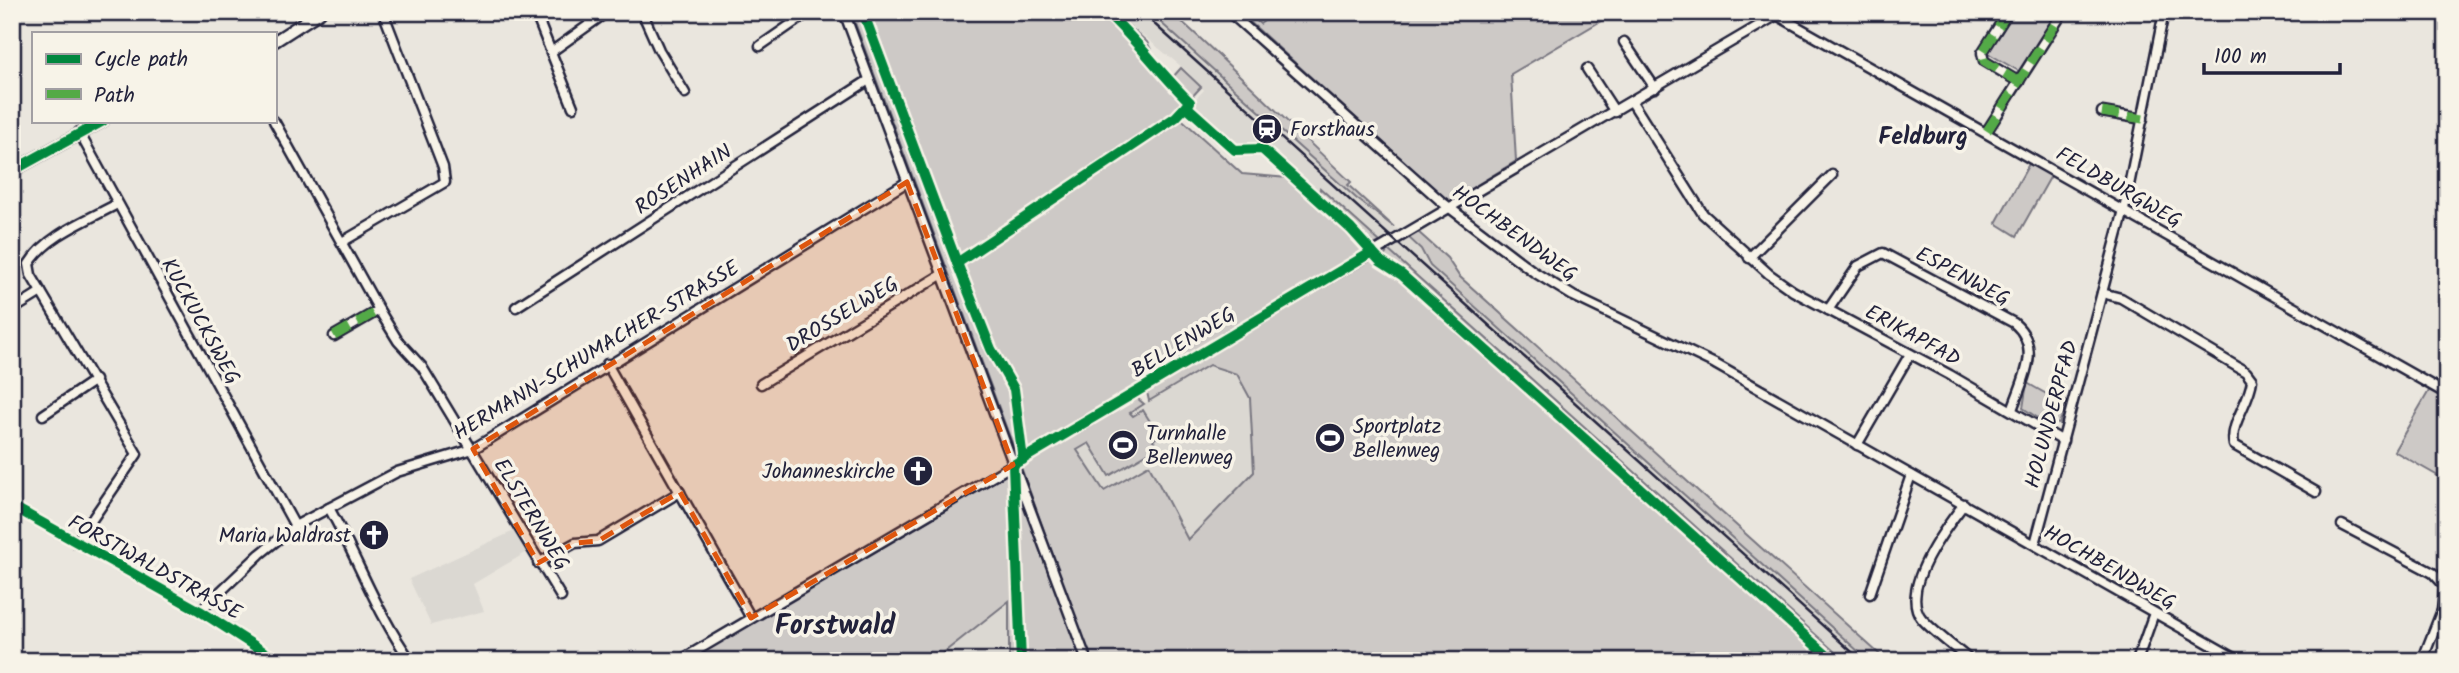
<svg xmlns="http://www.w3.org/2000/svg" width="2459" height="673" font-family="Kalam,sans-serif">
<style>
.built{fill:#dbd8d2}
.green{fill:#cdc9c6;stroke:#787680;stroke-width:2}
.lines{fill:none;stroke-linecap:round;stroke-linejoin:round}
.minor-casing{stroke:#22223b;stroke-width:13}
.tertiary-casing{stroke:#22223b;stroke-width:15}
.minor{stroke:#f7f3e8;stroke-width:8}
.tertiary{stroke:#f7f3e8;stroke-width:10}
.rail{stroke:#22223b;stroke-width:2.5}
.quiet{stroke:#53aa46;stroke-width:9;stroke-dasharray:18 9;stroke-linecap:butt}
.cycleway-casing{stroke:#f7f3e8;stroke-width:15}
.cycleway{stroke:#00873e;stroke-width:10}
.marked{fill:#de560e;fill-opacity:0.2;stroke:#de560e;stroke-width:5;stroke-dasharray:14 9;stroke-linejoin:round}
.labels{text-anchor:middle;stroke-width:7;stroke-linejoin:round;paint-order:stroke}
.poi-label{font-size:21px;fill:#22223b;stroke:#f7f3e8;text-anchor:start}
.street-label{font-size:21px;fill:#22223b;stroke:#f7f3e8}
.quarter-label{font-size:24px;font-weight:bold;fill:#22223b;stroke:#f7f3e8}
.district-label{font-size:28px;font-weight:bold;fill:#22223b;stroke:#f7f3e8}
</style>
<rect width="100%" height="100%" fill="#eae6de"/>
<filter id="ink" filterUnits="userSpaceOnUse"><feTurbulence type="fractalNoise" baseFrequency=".0143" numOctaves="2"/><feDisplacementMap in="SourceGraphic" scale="14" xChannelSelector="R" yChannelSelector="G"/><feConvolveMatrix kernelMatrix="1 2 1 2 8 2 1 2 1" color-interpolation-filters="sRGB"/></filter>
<g filter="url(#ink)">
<g class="built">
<polygon points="1114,12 1149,12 1356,197 1392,227 1412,234 1408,238 1421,249 1430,266 1869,661 1845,661 1320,189 1319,195 1264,145 1237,146 1191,104 1204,90 1187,71"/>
<polygon points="1208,365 1237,374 1250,397 1254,472 1188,541 1149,465 1104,491 1077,449 1132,417 1130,412"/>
<polygon points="514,531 527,552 473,584 484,611 431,625 409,579"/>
<polygon points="1010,600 1009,661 933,661"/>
</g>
<g class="green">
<polygon points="851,12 1114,12 1147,42 1161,68 1172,78 1181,68 1201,87 1176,114 1242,174 1288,178 1359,242 1364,252 1017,456"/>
<path d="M1149,12H1184L1179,19C1238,72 1293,128 1351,182L1348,185L1394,227L1356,198Z"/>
<polygon points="1239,12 1247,12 1260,24 1276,12 1616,12 1511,74 1516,161 1449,202"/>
<polygon points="2012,12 2059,12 2022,73 1986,52"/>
<polygon points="2030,162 2052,174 2017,236 1996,223"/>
<polygon points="1320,188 1380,242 1374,245 1319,195"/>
<polygon points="1417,231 1447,258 1459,276 1887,661 1869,661 1430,266 1421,249 1408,237"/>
<polygon points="1388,250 1845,661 1841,661 1454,313 1384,257"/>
<polygon points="1371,258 1406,283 1826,661 1091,661 1021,467 1137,398 1144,404 1130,413 1133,416 1143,410 1159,436 1153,440 1158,447 1109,476 1089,443 1077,450 1104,491 1149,465 1188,540 1254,472 1250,398 1237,374 1209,365 1149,401 1147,392"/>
<polygon points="2027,383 2066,405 2059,424 2044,422 2023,408"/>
<polygon points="2430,389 2447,399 2447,481 2394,451"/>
<polygon points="1008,474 1014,478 1082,661 1009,661 1009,601 933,661 688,661"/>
</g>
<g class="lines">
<g class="minor-casing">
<g id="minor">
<polyline points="535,12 573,107"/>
<polyline points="642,12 659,50 685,93"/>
<polyline points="844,12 1087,661"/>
<polyline points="1229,12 1442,202 1534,272 1573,296 1715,364 2240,661"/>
<polyline points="2008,12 1982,53 1984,61 2019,82"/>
<polyline points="1775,14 2447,394"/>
<polyline points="1624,42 1655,88"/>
<polyline points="760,46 809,12"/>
<polyline points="551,52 607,12"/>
<polyline points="1587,69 1615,112"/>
<polyline points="1632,102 1703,214 1769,274 1793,291 1950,375 2063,441"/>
<polyline points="2102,112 2143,119"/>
<polyline points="274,121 379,310 398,341 422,367 561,597"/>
<polyline points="1987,131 2063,12"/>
<polyline points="79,132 295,526"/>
<polyline points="342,242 445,182 443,167 383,12"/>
<polyline points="1749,258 1832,175"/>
<path d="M2102,293L2121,298L2246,372L2252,380C2250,402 2229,424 2234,445L2316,492"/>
<polyline points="516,307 869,80"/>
<polyline points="12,310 41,292"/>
<path d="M1828,310L1858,266L1883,253L2014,323C2043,348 2022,380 2012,410"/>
<polyline points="334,336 379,310"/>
<polyline points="607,364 751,618"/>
<polyline points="761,384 941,275"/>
<polyline points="43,415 95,380"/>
<polyline points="1857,445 1910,354"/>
<path d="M1964,504C1946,527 1898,590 1922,619C1935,633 1953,646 1967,658"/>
<polyline points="12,506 200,611 278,661"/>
<path d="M329,508C358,559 377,614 411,661"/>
<polyline points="2342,525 2433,573 2445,586 2442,610 2422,661"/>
<path d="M76,543L137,454L31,275L29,264C47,235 88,220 117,204"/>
<polyline points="2035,544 2124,210 2164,12"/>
<polyline points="538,563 575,543 598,541 680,492"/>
<polyline points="1870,594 1911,475"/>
<polyline points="200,611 260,554 295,526 397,472 473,449 907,182"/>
<polyline points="679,661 1782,12"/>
<polyline points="2137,661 2154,613"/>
</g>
</g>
<g class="tertiary-casing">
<g id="tertiary">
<polyline points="275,41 320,12"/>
<polyline points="12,171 103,121"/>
</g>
</g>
<use href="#minor" class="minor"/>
<use href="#tertiary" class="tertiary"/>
<polyline class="rail" points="1141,12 1862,661"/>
<g class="quiet">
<polyline points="2008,12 1982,53 1984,61 2019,82"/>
<polyline points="2102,112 2143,119"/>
<polyline points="1987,131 2063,12"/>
<polyline points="334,336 379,310"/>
</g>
<g class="cycleway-casing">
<g id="cycleway">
<polyline points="863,12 957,263 991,349 1014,389 1023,460"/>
<polyline points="1186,106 1235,150 1262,149 1351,229 1380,261 1402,275 1833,661"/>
<polyline points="12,171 103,121"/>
<path d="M957,263L1176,117L1190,102C1160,73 1137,40 1106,12"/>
<polyline points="12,506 200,611 278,661"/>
<polyline points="1021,661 1013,465 1372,252"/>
</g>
</g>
<use href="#cycleway" class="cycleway"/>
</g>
</g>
<path class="marked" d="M907,182L1013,465L751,618L680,492L598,541L575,543L538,563L473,449Z"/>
<defs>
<g id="station-disc" transform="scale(1.575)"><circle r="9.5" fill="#22223b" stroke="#f7f3e8"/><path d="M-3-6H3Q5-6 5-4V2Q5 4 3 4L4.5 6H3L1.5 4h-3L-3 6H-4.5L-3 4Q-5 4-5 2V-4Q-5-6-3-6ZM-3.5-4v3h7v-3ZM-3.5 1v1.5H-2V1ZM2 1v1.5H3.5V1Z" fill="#fff"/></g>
<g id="stadium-disc" transform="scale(1.575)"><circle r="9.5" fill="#22223b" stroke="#f7f3e8"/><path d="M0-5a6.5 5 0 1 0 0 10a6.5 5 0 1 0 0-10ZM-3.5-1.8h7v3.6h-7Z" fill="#fff"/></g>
<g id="church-disc" transform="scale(1.575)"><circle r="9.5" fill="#22223b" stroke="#f7f3e8"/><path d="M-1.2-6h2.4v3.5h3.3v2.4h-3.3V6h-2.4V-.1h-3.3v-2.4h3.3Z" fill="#fff"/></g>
</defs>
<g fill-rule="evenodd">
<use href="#station-disc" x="1267" y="129"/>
<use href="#stadium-disc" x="1330" y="438"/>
<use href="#stadium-disc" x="1123" y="445"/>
<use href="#church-disc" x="918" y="471"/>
<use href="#church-disc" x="374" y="535"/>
</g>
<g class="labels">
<g class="poi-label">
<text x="1290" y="136">Forsthaus</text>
<text x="1353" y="433">Sportplatz<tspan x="1353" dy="24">Bellenweg</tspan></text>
<text x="1146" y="440">Turnhalle<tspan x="1146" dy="24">Bellenweg</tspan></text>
<text x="895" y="478" text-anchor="end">Johanneskirche</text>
<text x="351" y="542" text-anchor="end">Maria Waldrast</text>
</g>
<g class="street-label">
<text transform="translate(683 179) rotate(-33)" y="7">ROSENHAIN</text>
<text transform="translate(2119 187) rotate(30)" y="7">FELDBURGWEG</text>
<text transform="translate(1515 233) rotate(36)" y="7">HOCHBENDWEG</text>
<text transform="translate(1963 276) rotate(28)" y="7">ESPENWEG</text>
<text transform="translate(842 314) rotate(-31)" y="7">DROSSELWEG</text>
<text transform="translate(201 321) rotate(61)" y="7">KUCKUCKSWEG</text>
<text transform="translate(1913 335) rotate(29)" y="7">ERIKAPFAD</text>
<text transform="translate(1183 342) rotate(-31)" y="7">BELLENWEG</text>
<text transform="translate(596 350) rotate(-31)" y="7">HERMANN-SCHUMACHER-STRASSE</text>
<text transform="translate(2051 414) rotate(-75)" y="7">HOLUNDERPFAD</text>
<text transform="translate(532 514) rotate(59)" y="7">ELSTERNWEG</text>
<text transform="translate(155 567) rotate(29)" y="7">FORSTWALDSTRASSE</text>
<text transform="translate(2110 567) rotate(30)" y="7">HOCHBENDWEG</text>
</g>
<g class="quarter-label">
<text x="1923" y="144">Feldburg</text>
</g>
<g class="district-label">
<text x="835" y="634">Forstwald</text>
</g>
</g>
<rect width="2459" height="673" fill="none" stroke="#f7f3e8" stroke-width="42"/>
<rect x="21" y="21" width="2417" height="631" fill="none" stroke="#22223b" stroke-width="2.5" filter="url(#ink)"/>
<rect x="32" y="32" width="245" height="91" fill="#f7f3e8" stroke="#a29fa3" stroke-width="2"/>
<rect x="46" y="54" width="35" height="10" fill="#00873e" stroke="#a29fa3" stroke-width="2"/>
<text x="94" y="66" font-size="21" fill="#22223b">Cycle path</text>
<rect x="46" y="89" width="35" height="10" fill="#53aa46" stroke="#a29fa3" stroke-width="2"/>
<text x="94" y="102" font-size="21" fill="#22223b">Path</text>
<path d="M2204 63v10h136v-10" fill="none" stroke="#22223b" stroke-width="3.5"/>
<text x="2214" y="63" font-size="21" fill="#22223b" stroke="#f7f3e8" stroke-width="5" paint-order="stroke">100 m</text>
</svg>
